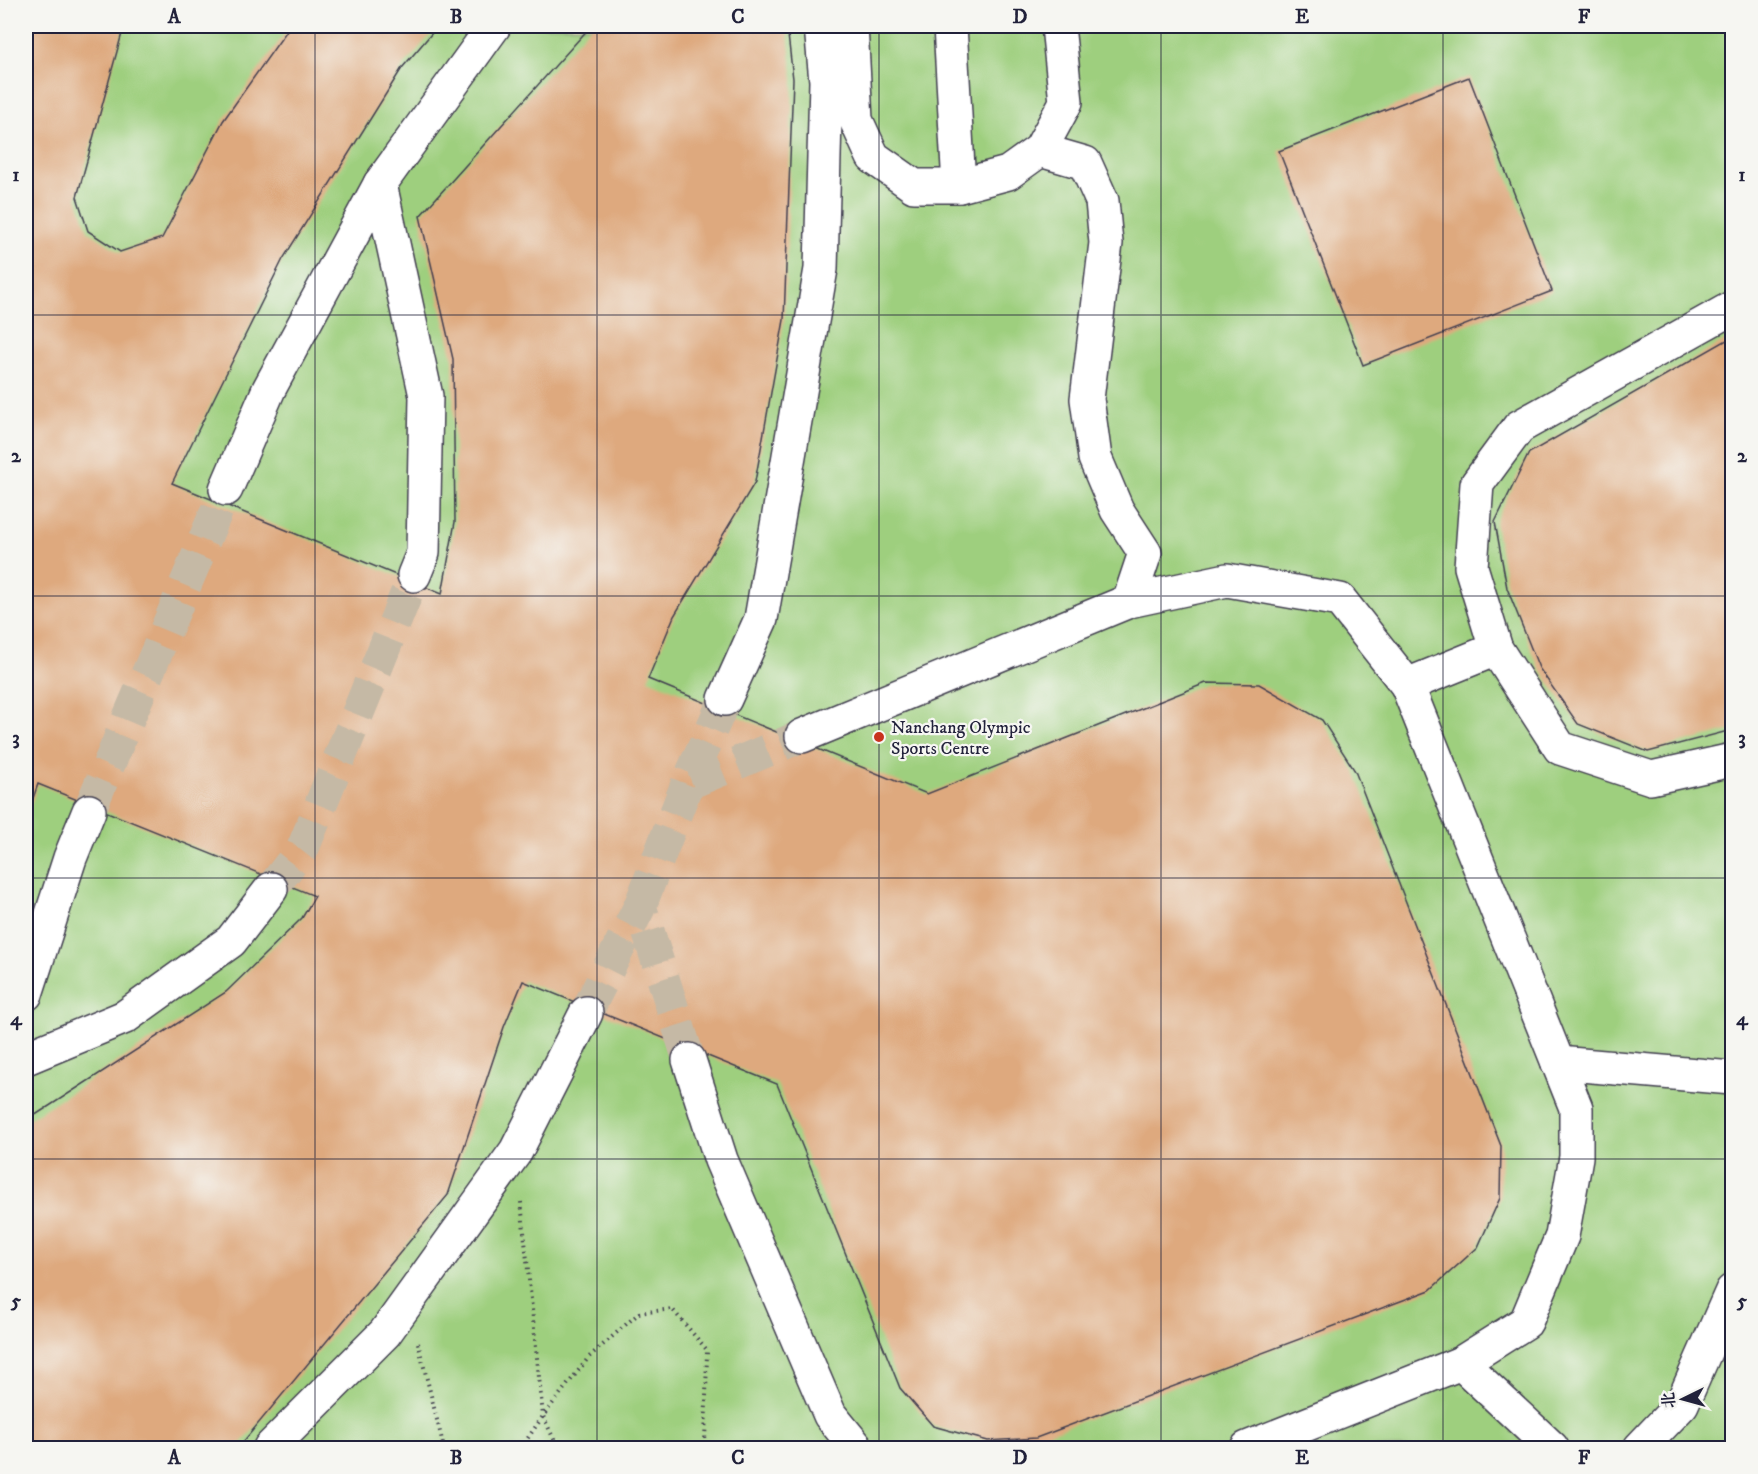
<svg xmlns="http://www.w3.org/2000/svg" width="1758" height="1474" font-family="'IM FELL DW Pica','Noto Serif SC',serif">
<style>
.green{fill:#9ecf7e;stroke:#60785c;stroke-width:1.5}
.building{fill:#dea97e}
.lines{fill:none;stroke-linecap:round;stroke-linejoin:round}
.minor-tunnel{stroke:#c5b9a5;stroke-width:33;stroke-dasharray:33 16;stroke-linecap:butt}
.minor-casing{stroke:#413e4f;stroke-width:36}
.path{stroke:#413e4f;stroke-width:4;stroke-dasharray:1.5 4.5;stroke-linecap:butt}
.minor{stroke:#fff;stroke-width:33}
.grid{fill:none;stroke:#22223b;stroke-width:1.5;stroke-opacity:0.55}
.poi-dot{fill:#c8321e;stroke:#f6f6f2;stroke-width:2}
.labels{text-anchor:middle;stroke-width:4.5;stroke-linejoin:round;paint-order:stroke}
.poi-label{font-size:18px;fill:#22223b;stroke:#f6f6f2;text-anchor:start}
.neatline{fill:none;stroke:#22223b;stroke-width:2}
.grid-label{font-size:20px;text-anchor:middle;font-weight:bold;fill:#22223b}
</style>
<rect width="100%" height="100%" fill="#f6f6f2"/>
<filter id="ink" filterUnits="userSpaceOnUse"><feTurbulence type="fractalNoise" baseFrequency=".0167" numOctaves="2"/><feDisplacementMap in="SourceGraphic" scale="12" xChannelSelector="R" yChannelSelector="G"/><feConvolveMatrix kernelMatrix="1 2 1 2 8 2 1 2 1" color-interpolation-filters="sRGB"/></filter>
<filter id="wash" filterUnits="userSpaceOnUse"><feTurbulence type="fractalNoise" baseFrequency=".008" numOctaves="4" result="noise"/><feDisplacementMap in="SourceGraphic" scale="24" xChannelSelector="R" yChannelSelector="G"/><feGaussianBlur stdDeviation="1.35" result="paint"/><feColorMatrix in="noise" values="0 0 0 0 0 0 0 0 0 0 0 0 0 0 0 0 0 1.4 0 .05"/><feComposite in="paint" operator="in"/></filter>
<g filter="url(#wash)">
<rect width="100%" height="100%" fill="#eedfbf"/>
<rect class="green" x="26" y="26" width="1706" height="1422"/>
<g id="blocks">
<g class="building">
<polygon points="26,26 124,26 77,197 88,231 120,252 162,238 223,121 290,26 438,26 402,68 283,259 172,483 442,594 455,522 453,359 420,216 591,26 787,26 793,79 784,320 755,482 674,616 648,679 927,794 1206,683 1259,684 1322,720 1355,771 1501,1146 1500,1198 1478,1247 1430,1290 1036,1438 988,1441 933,1426 900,1388 777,1084 523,981 504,1027 448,1195 243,1442 236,1448 26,1448 26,1121 226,992 302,918 315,896 38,784 26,818"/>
<polygon points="1469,77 1552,291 1363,365 1279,151"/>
<polygon points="1732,337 1732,730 1648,752 1578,724 1539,668 1507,588 1495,522 1529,453"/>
</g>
</g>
</g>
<g filter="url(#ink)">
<use href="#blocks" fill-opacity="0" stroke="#413e4f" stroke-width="1.5"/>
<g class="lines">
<g class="minor-tunnel">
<polyline points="725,699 687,784 802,736"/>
<polyline points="89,811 226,489"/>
<polyline points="271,889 303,848 414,575"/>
<polyline points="640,906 687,784"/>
<polyline points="586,1013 640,906 689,1060"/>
</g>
<g class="minor-casing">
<g id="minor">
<polyline points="851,26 856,120 873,157 914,186 959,186 1008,173 1040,150 1066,102 1058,26"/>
<polyline points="950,26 959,186"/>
<polyline points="1040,150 1085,163 1102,201 1106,243 1087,399 1095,458 1117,510 1145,553 1129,601"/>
<polyline points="380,184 426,396 423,553 414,575"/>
<polyline points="1732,308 1519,427 1477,484 1471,567 1496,649 1560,748 1651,778 1732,760"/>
<polyline points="226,489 269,389 380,184 494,26"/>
<polyline points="725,699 761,619 821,269 826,81 821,26"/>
<polyline points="802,736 1129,601 1227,580 1340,600 1407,685 1496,649"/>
<polyline points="26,994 70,858 89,811"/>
<polyline points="26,1058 125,1017 231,941 271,889"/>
<polyline points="689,1060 721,1160 830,1415 857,1448"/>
<polyline points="1558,1063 1732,1078"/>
<polyline points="1461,1363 1552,1448"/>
<polyline points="270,1448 385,1333 516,1151 586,1013"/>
<polyline points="1247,1448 1461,1363 1526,1322 1562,1236 1576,1157 1576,1108 1407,685"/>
<polyline points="1640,1448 1682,1404 1732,1291"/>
</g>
</g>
<g class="path">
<polyline points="521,1202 543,1416 558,1448"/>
<polyline points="418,1343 444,1448"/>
<polyline points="521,1448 543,1416 589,1357 639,1313 672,1309 707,1350 705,1448"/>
</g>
<use href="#minor" class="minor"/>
</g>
</g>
<path class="grid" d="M315,26V1448M597,26V1448M879,26V1448M1161,26V1448M1443,26V1448M26,315H1732M26,596H1732M26,878H1732M26,1159H1732"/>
<circle class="poi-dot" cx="879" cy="737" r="6"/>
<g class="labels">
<g class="poi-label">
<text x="891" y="733">Nanchang Olympic<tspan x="891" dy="21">Sports Centre</tspan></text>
</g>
</g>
<rect width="1758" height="1474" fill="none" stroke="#f6f6f2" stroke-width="66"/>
<g transform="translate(1683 1399) rotate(265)" stroke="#f6f6f2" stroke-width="4.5" paint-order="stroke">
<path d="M0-4.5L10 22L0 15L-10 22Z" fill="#22223b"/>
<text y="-9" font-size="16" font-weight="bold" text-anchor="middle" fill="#22223b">北</text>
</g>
<rect x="33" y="33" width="1692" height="1408" class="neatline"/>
<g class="grid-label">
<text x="174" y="23">A</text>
<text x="456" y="23">B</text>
<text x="738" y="23">C</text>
<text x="1020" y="23">D</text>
<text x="1302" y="23">E</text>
<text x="1584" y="23">F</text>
<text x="16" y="181">1</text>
<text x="1742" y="181">1</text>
<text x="16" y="462">2</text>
<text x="1742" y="462">2</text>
<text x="16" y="744">3</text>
<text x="1742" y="744">3</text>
<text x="16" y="1025">4</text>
<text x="1742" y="1025">4</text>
<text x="16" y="1307">5</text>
<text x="1742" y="1307">5</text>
<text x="174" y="1464">A</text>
<text x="456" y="1464">B</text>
<text x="738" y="1464">C</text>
<text x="1020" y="1464">D</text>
<text x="1302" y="1464">E</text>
<text x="1584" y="1464">F</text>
</g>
</svg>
